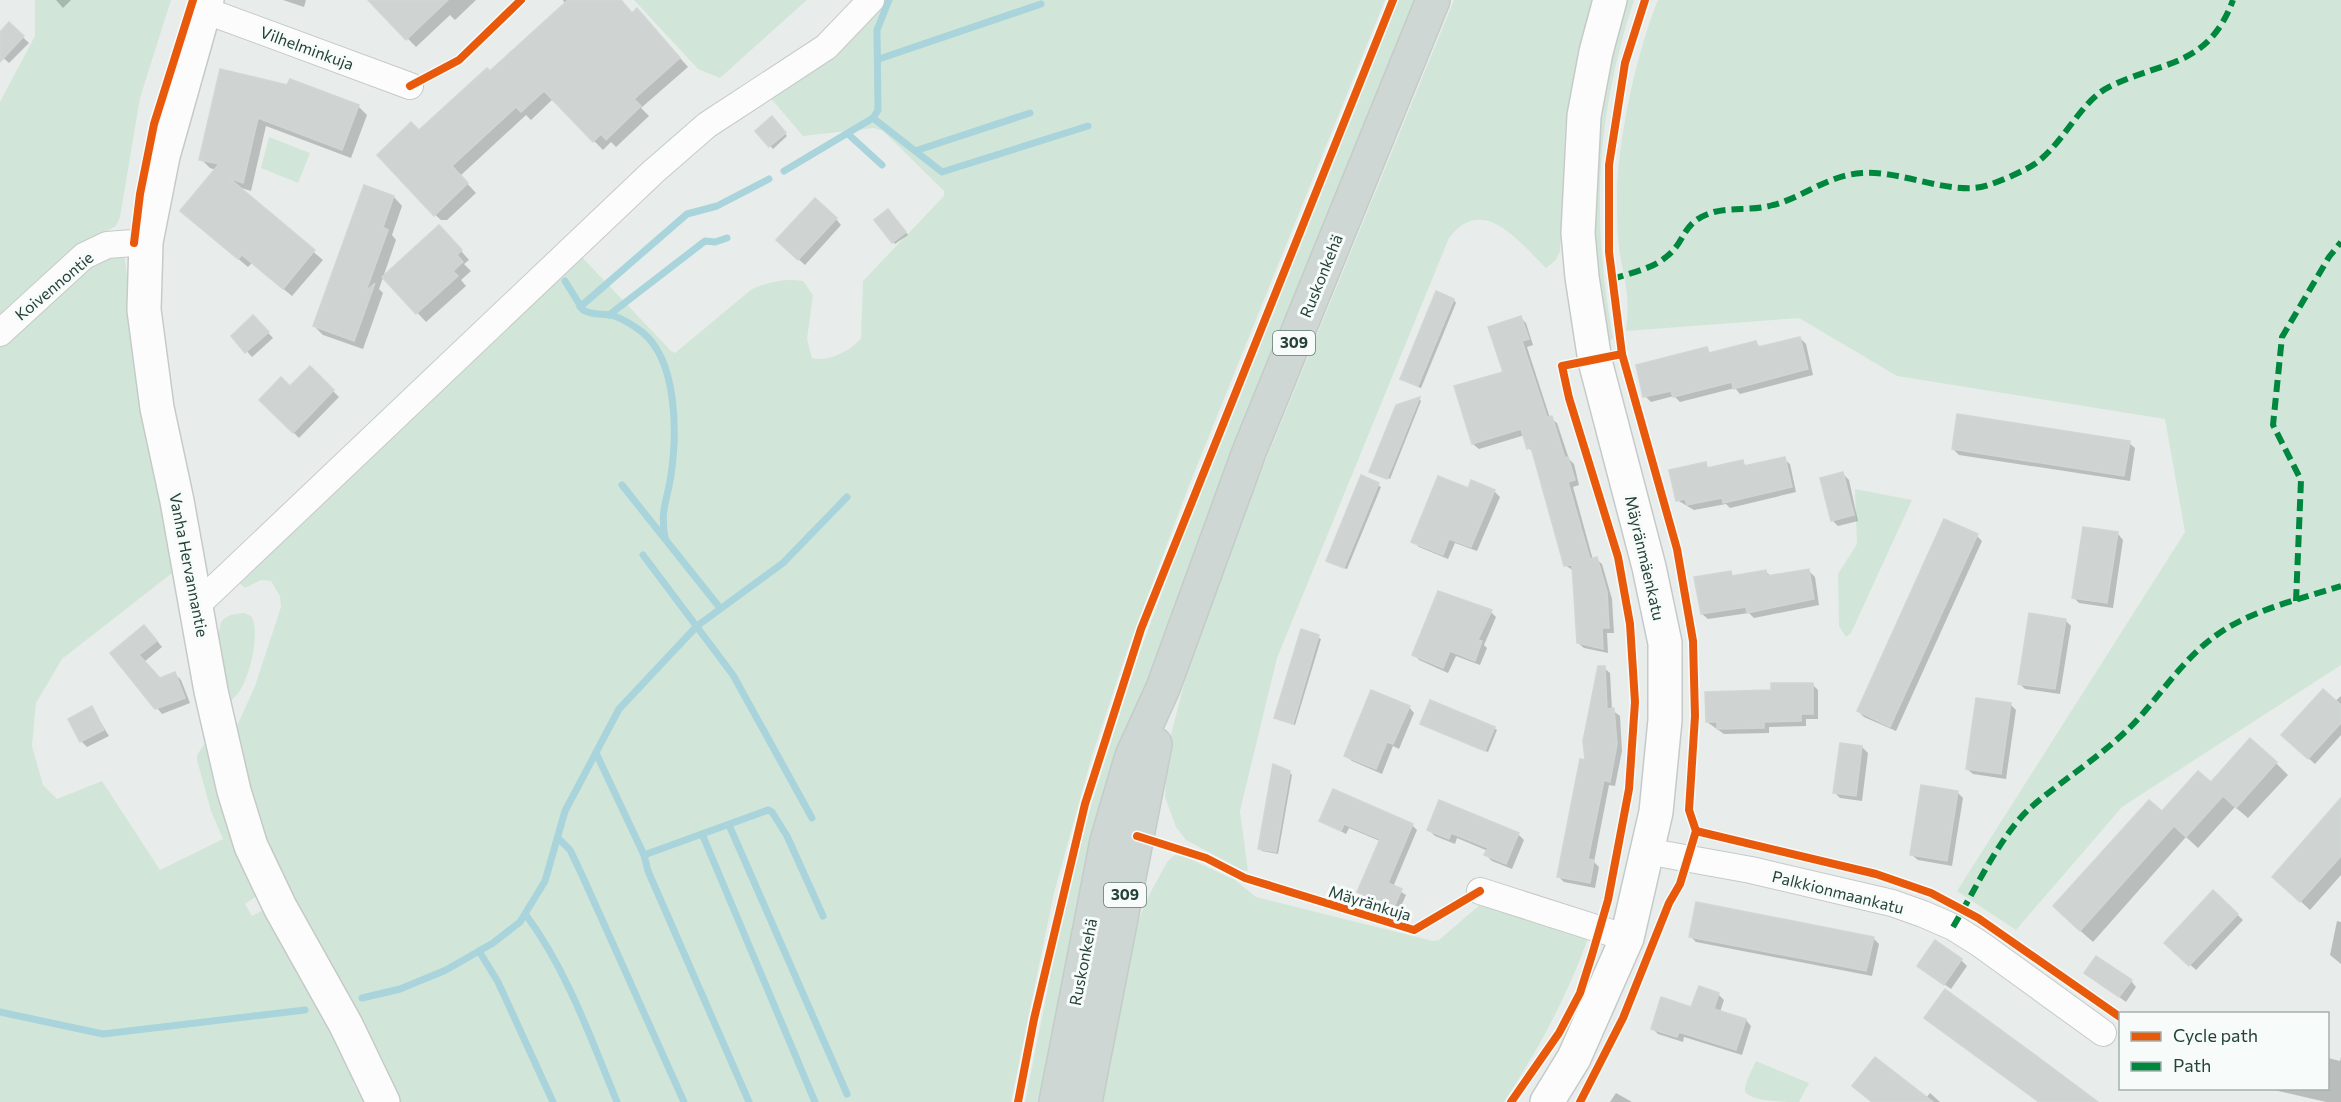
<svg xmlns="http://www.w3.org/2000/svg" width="2341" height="1102" font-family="Commissioner,sans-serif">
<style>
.green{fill:#d1e6d8}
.shadow{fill:#0003}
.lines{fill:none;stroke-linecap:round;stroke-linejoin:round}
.stream{stroke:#a9d4db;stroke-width:7}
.building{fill:#cfd4d2;stroke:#d1d6d4;stroke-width:1.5}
.minor-casing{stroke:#c5cac8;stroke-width:28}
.tertiary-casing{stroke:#c5cac8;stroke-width:36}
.primary-casing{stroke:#c3ccc9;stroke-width:36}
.minor{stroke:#fcfcfc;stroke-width:26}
.tertiary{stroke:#fcfcfc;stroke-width:33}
.primary{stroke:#cfd7d5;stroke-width:33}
.quiet{stroke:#00873e;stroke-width:6;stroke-dasharray:12 6;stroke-linecap:butt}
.cycleway-casing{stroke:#f7fbf9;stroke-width:11}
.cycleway{stroke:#e8590c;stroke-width:8}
.labels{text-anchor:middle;stroke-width:6;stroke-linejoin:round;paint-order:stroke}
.shield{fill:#f7fbf9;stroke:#637a73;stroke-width:1.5}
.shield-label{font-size:15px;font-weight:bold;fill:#24423a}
.street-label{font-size:16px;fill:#24423a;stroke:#f7fbf9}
</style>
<rect width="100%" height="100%" fill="#e8edeb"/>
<g class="green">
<polygon points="35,0 171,0 140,98 120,217 116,226 93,238 0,323 0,102 35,36"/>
<polygon points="634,0 807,0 720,78 698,69"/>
<path d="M881,0H1385L1190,483L1127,651L1092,756L1054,893L1011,1102H398L276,868L245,781L236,728L255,686L281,607L280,596L271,581L261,580L245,588L238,582L578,253L671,351L675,353L752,289C769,282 785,278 803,281L813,295L807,339L812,358C826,363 853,350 861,338L863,281L944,196V191L883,131L874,128L803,136L768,95Z"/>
<polygon points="1398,0 1416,0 1244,419 1126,736 1063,984 1039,1102 1025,1102 1065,902 1092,802 1139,654 1194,507"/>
<path d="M1454,0H1592L1574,73L1565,128L1560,251L1556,260L1546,268C1519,242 1483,193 1449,238L1277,658L1240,811L1248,871L1242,870L1186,840L1176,827L1165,797L1168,746L1190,661L1249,501Z"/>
<path d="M1622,0H1634C1596,116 1591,218 1613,338L1609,342L1590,252L1598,96Z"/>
<path d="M1658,0H2341V665L2122,807L2016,930L1957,891L2185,532L2165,419L1897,376L1799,318L1626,331C1630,296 1626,288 1620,255C1617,236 1617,215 1617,196C1617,142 1637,50 1658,0Z"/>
<polygon points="269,137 310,153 298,183 261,168"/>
<polygon points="122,254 125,259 138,380 176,570 62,659 36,703 32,746 43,785 57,799 102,781 160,870 223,839 211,811 197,760 197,755 209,737 258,895 245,904 252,916 267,908 357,1079 353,1083 357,1090 362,1089 370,1102 0,1102 0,341 95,258"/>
<polygon points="1855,489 1912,500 1851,633 1846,637 1839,626 1838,574 1857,544"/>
<path d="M244,613L251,616C262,631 248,691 231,700C223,689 214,633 222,621C227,614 236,614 244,613Z"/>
<path d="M1175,855L1184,856L1235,880L1256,897L1433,941L1439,940L1482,903L1587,938V941C1566,999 1538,1050 1504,1102H1096C1112,1027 1120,944 1159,877C1163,870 1167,859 1175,855Z"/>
<path d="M1756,1061L1809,1083L1799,1102C1787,1102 1742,1102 1745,1088C1746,1080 1752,1070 1756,1061Z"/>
</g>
<g class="shadow">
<polygon points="56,0 71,0 63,8"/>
<polygon points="283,0 306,0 304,7"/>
<polygon points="376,0 476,0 455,20 450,15 416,47 373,3"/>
<polygon points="563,0 620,0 633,14 646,19 688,67 641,108 649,116 616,147 611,142 603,150 553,99 531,120 526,115 460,176 476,193 447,220 441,220 431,211 420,132 565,4"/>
<polygon points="9,24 29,43 9,63 0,55 0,34"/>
<polygon points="222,71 358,106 367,115 351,158 266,126 251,191 235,186 323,260 292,296 252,263 248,267 191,220 216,170 210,168 201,159"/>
<polygon points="772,118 787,136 773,149 757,131"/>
<polygon points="394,197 402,206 392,235 396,240 379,289 383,293 363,349 323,335 314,326"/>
<polygon points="891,213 908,235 895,244 893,242"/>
<polygon points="836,219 841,225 805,265 784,246"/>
<polygon points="448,236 469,260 464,264 471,271 461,280 466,286 426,322 384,277"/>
<polygon points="1454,300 1456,303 1421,388 1404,381 1402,379"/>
<polygon points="253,317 273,338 252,357 233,336"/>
<polygon points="1521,318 1526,323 1533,345 1527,347 1550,418 1557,423 1569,459 1574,464 1579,485 1573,487 1593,560 1596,559 1602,564 1612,599 1614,633 1607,633 1608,653 1584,648 1578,643 1574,571 1565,565 1534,453 1529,448 1525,435 1479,449 1473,444 1456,387 1504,372"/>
<polygon points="1800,338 1806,344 1813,375 1740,394 1735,388 1680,402 1674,396 1651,402 1645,396 1707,349 1711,354 1756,343 1761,348"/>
<polygon points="310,368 339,397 299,438 261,400 290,388"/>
<polygon points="1419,399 1421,401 1390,479 1372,472 1397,406"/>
<polygon points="2129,443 2135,448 2130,481 1959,455 1953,449"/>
<polygon points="1784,459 1790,464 1796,492 1730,508 1726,504 1694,510 1677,500 1705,464 1710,469 1742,462 1747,467"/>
<polygon points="1843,474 1849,480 1858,521 1838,526 1832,520"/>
<polygon points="1362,477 1381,487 1347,569 1330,563"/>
<polygon points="1469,490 1494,491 1500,497 1477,551 1455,543 1448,559 1419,547 1413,541"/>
<polygon points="2084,529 2118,534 2123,540 2113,608 2079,603 2074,598"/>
<polygon points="1977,536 1982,541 1896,731 1864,717 1858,711"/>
<polygon points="1809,571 1815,577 1819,605 1754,618 1749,613 1708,619 1702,614 1730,573 1735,577 1766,572 1772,577"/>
<polygon points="1491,612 1496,617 1484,645 1487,648 1480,665 1456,656 1448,673 1419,660 1414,654"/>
<polygon points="2065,620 2071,626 2060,694 2025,689 2019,683"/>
<polygon points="1302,631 1321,639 1295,725 1276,718"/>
<polygon points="150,632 162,647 144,662 160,679 175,674 181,680 190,703 162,714 112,653"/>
<polygon points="1604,668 1610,673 1612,710 1620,716 1622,751 1615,786 1609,785 1594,862 1599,867 1595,888 1564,882 1558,876 1586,762"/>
<polygon points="1812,684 1818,690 1818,719 1806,719 1806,726 1769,727 1769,733 1724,734 1707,722 1772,692"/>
<polygon points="2341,696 2341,735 2315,764 2289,741"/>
<polygon points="2010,704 2016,710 2006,779 1973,774 1967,769"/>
<polygon points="1409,707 1414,713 1399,749 1393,746 1382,774 1352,761 1346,756"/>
<polygon points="92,708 109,736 87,747 81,741"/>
<polygon points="1422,724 1494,728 1497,730 1488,752"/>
<polygon points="1862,747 1868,753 1862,801 1840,798 1835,793"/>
<polygon points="2276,763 2288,775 2248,818 2235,807 2198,848 2186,837 2093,942 2066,918 2211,784"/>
<polygon points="1289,772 1292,775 1278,854 1262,851 1260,848"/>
<polygon points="1957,792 1963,798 1952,866 1918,860 1912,855"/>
<polygon points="2341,806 2341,875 2310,910 2283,885"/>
<polygon points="1321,821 1412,825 1417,830 1393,887 1406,895 1399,911 1364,897 1359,892 1380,841 1349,828 1346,834"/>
<polygon points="1429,830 1518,834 1524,840 1512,869 1492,861 1486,855 1488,851 1457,838 1455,844 1435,836"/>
<polygon points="2213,892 2243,920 2196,970 2167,943"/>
<polygon points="2337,921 2341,922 2341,964 2330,955"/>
<polygon points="1690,936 1873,938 1879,944 1872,976 1696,942"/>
<polygon points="1961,960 1967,966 1951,989 1919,966"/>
<polygon points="2086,973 2131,981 2136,987 2126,1002"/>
<polygon points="1700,988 1719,995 1724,1000 1720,1012 1746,1020 1751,1026 1742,1055 1684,1037 1683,1042 1658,1034 1652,1028 1692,1009"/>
<polygon points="2341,1057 2341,1102 2326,1102 2265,1088 2328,1088 2328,1058 2340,1061"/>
<polygon points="1616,1093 1632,1102 1610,1102"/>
<polygon points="1930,1093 1940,1102 1873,1102 1926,1098"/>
</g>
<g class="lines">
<g class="stream">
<polyline points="879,59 1041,4"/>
<polyline points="873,118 878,110 877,30 889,0"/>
<polyline points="848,134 882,165"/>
<polyline points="915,151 1030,113"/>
<polyline points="784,171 873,118 942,172 1088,126"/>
<path d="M565,281L583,310C593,316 604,313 614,316C623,319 634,326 642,332C678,361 677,434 671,475C667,502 660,509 665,538"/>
<polyline points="580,307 687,214 717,206 769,179"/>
<polyline points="609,315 705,241 715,242 727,238"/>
<polyline points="622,485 720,608"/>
<polyline points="643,555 733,675 812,818"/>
<polyline points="596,753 644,855 768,810 772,812 787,836 823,916"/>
<polyline points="729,825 847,1094"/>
<polyline points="702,834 815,1102"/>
<polyline points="559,839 570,850 582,875 684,1102"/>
<polyline points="644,855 648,871 749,1102"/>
<path d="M526,915C567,970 591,1039 617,1102"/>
<polyline points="479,951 498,982 553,1102"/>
<polyline points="362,998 400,989 446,970 493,943 520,922 545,881 565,811 619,709 697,626 783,563 847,497"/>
<polyline points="0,1012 103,1034 305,1010"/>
</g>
</g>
<g class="building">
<polygon points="368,0 448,0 406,40"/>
<polygon points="568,0 621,0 632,13 637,8 680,58 634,99 641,106 606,140 601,134 593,142 544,91 521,112 516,107 452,166 468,183 434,216 377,155 411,122 419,130 487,68 490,71"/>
<polygon points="9,22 24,36 0,62 0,32"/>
<polygon points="220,69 287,85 290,79 359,105 342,150 258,118 243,183 229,178 315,250 283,289 242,255 238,259 180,211 219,164 199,160"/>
<polygon points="772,116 786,133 769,147 755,131"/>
<polygon points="364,185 394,196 383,227 388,230 366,291 375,283 354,341 313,326"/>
<polygon points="815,198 837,218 798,260 776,240"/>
<polygon points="888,209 906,232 892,243 874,220"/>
<polygon points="439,225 462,250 457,255 463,262 453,271 458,276 416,314 382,277"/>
<polygon points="1436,291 1454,299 1418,386 1400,379"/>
<polygon points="253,315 269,332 245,353 231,336"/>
<polygon points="1521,316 1529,339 1522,341 1547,417 1552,416 1565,458 1568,457 1575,480 1568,482 1590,559 1597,557 1607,592 1609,628 1602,628 1603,649 1577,643 1572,565 1564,566 1531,447 1527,449 1521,429 1472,444 1454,386 1503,372 1488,327"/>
<polygon points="1800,337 1808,369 1733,389 1732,382 1673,397 1671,391 1643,397 1636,365 1707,347 1709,353 1756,341 1758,347"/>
<polygon points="310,366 334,390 293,433 259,400 281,377 290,386"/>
<polygon points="1420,397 1387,479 1369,472 1396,405"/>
<polygon points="1957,414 2130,441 2124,476 1952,449"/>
<polygon points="1785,457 1792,487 1723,503 1722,498 1687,505 1685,499 1676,501 1669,470 1706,462 1707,468 1743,460 1744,466"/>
<polygon points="1843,472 1854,515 1831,521 1820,478"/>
<polygon points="1361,475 1379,483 1344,568 1326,561"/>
<polygon points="1438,476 1468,488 1471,480 1495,490 1471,547 1449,539 1443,555 1411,542"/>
<polygon points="1944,519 1978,534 1890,727 1857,711"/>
<polygon points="2083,527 2118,532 2107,603 2072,598"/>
<polygon points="1809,569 1814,599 1747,613 1746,607 1701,614 1694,577 1731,571 1732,576 1766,570 1767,576"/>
<polygon points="1438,591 1492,610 1478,640 1482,641 1475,661 1450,651 1443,668 1412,655"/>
<polygon points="2029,613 2066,619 2055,689 2018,684"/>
<polygon points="144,625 157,641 139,655 160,678 175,672 185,698 155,709 110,653"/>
<polygon points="1301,629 1319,635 1293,724 1274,718"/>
<polygon points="1598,666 1605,666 1607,709 1614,708 1617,744 1610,782 1604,780 1588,859 1594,860 1590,883 1557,877 1580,759 1585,760 1583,741"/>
<polygon points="1771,683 1813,683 1813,714 1801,714 1801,721 1764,722 1764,728 1717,729 1717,722 1706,722 1705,692 1771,690"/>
<polygon points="2323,689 2341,705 2341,723 2308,759 2281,735"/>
<polygon points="1371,690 1410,706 1393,744 1387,742 1376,769 1344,756"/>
<polygon points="1976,698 2011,703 2001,774 1966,769"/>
<polygon points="1430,700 1495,727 1485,751 1420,724"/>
<polygon points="92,706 104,730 80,742 68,719"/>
<polygon points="2250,738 2277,762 2236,808 2223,796 2186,837 2174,826 2080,931 2053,906 2149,800 2162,811 2198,771 2211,782"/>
<polygon points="1840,743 1862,746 1856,796 1833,793"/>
<polygon points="1273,764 1290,771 1276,852 1258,849"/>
<polygon points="1921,785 1958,791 1947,861 1910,855"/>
<polygon points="1333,789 1413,824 1388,883 1402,889 1394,908 1357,892 1380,839 1344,824 1341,831 1319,821"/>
<polygon points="2341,798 2341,856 2300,902 2272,877"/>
<polygon points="1439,800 1519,833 1506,864 1484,855 1488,848 1451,833 1449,839 1427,830"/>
<polygon points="2213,890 2238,914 2189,966 2164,943"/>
<polygon points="1696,902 1874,937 1866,971 1689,937"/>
<polygon points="1935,940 1962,959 1944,985 1917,966"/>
<polygon points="2096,956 2132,980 2119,997 2084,973"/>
<polygon points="1699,986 1719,993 1714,1009 1746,1019 1736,1050 1679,1032 1677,1037 1651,1029 1661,997 1691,1007"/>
<polygon points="1945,989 2031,1052 2098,1102 2039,1102 1924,1018"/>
<polygon points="1875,1057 1933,1102 1872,1102 1852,1086"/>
</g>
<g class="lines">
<g class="minor-casing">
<g id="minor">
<polyline points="204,10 410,86"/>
<polyline points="0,333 84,256 107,245 146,242"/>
<polyline points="197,605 653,172 707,125 826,47 871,0"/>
<polyline points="1646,851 1751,870 1892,903 1923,914 1953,927 1980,944 2103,1033"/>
<polyline points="1480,891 1627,938"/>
</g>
</g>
<g class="tertiary-casing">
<g id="tertiary">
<polyline points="207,0 163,156 146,242 144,310 157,408 177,501 211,691 234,791 251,846 280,907 346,1025 383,1102"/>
<polyline points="1547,1102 1574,1058 1627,938 1656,812 1665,720 1665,643 1649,567 1595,361 1582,277 1578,233 1584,116 1596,52 1610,0"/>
</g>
</g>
<g class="primary-casing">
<g id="primary">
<polyline points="1056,1102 1107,841 1132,756 1163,688 1249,452 1433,0"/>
<polyline points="1085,1102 1155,744"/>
</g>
</g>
<use href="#minor" class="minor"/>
<use href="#tertiary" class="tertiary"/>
<use href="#primary" class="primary"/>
<g class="quiet">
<path d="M1612,279C1630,273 1652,269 1666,257C1688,240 1680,222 1714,212C1733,207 1754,211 1773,205C1804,197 1828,175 1862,173C1900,171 1937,190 1974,188C1989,187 2012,176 2026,169C2060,153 2078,102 2109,87C2163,60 2208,68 2233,0"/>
<polyline points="2296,601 2301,480 2273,425 2282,337 2329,257 2341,242"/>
<path d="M1953,927C1974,892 2000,836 2029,809C2064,778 2106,754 2138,719C2165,689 2185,657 2218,634C2254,609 2301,599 2341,586"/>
</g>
<g class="cycleway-casing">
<g id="cycleway">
<polyline points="410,86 459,60 521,0"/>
<polyline points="134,243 140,194 154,124 193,0"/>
<polyline points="1696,831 1876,874 1931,893 1978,918 2120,1017"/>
<polyline points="1137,836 1206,858 1245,878 1414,930 1480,891"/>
<polyline points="1018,1102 1034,1019 1085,804 1141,629 1393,0"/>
<polyline points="1511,1102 1559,1033 1580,993 1592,955 1608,900 1629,789 1635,702 1630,624 1618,557 1569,398 1562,366 1622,354"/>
<polyline points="1580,1102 1623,1018 1669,903 1680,884 1696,831 1689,810 1695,716 1693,641 1677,549 1622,354 1609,252 1609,165 1625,63 1645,0"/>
</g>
</g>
<use href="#cycleway" class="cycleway"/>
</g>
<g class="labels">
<g class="shield">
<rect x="1273" y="331" width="42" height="24" rx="4.5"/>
<rect x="1104" y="883" width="42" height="24" rx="4.5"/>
</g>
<g class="shield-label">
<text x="1294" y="348">309</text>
<text x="1125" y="900">309</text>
</g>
<g class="street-label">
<text transform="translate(307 48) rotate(20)" y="6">Vilhelminkuja</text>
<text transform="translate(1321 276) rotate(-68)" y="6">Ruskonkehä</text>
<text transform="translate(54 286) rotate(-40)" y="6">Koivennontie</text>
<text transform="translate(1645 558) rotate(77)" y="6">Mäyränmäenkatu</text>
<text transform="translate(189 565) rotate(79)" y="6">Vanha Hervannantie</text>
<text transform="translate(1838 892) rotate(14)" y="6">Palkkionmaankatu</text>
<text transform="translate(1370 903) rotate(17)" y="6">Mäyränkuja</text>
<text transform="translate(1083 962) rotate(-79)" y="6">Ruskonkehä</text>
</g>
</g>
<rect x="2119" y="1012" width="210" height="78" fill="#f7fbf9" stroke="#a3b1ad" stroke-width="1.5"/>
<rect x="2131" y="1032" width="30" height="9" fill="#e8590c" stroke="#a3b1ad" stroke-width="1.5"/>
<text x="2173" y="1042" font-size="18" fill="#24423a">Cycle path</text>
<rect x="2131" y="1062" width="30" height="9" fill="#00873e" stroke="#a3b1ad" stroke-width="1.5"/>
<text x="2173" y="1072" font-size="18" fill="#24423a">Path</text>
</svg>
